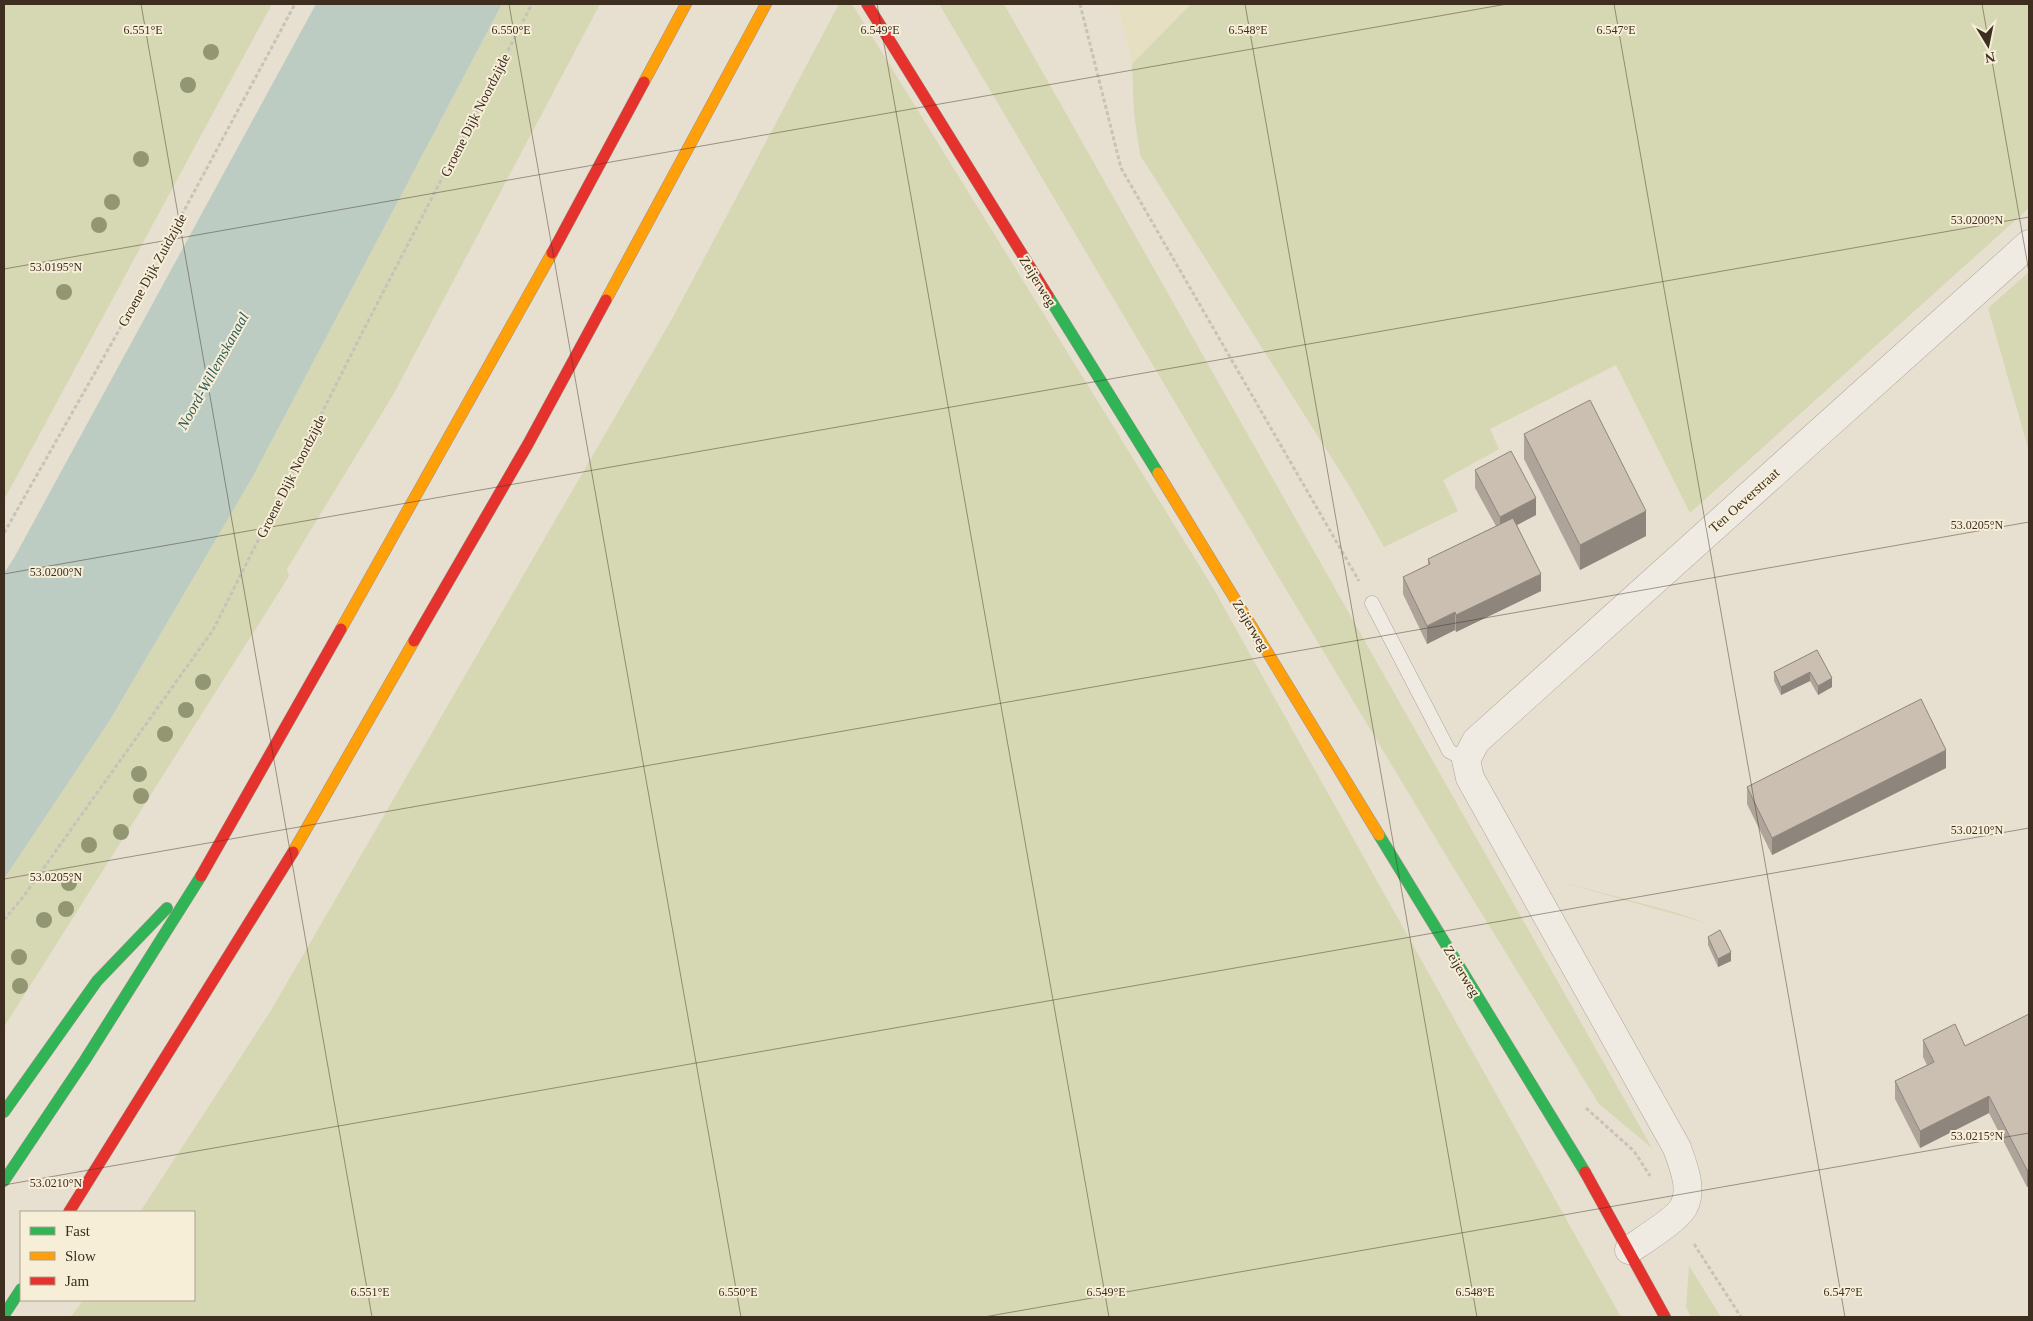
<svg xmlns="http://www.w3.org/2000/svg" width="2033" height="1321" font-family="'Times New Roman',serif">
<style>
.farmland{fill:#e6dfc2}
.green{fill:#d6d7b3}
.water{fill:#bcccc2}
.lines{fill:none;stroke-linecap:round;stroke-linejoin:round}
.lane-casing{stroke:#ada599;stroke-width:15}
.street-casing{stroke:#ada599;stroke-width:29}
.fast-casing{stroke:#9c958a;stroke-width:12}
.slow-casing{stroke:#9c958a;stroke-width:12}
.jam-casing{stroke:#9c958a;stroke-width:12}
.path{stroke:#c8c2b9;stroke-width:3;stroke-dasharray:4 2.5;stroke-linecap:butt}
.lane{stroke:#efebe3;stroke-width:14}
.street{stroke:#efebe3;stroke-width:28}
.fast{stroke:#30b455;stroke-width:11}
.slow{stroke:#ff9f0a;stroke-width:11}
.jam{stroke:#e5322d;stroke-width:11}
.tree{fill:#929673}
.wall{fill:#afa499}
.shaded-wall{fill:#8e867d}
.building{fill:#cbbfb2;stroke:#8e867d}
.ticks{fill:none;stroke:#3d2e20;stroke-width:1;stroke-opacity:0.45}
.labels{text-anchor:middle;stroke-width:4;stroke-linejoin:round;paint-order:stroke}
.street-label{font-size:14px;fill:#3d2e20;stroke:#f7eed8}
.water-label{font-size:15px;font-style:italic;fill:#2f5d5a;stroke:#f7eed8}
.ticks-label{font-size:12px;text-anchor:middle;fill:#3d2e20;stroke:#f7eed8;stroke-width:4;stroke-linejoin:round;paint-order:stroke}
</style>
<rect width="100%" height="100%" fill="#e7e0d1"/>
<polygon class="farmland" points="1117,4 1191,4 1132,64"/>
<g class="green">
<polygon points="4,4 272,4 4,500"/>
<polygon points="502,4 600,4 393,395 287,569 289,576 4,1027 4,879 110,720 252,478"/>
<polygon points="839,4 852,4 1212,586 1621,1317 71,1317 83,1300 194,1300 194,1212 140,1212 270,1012 673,317"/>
<polygon points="939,4 1004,4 1652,1148 1599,1104 1453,867 1266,556"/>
<polygon points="1191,4 2029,4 2029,208 1690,513 1616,365 1490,429 1499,449 1443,480 1458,511 1384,547 1350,487 1140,155 1134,113 1132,64"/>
<polygon points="2029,272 2029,451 1988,308"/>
<polygon points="1547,878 1674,912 1709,924"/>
<polygon points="1689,1266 1721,1317 1722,1317 1691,1317 1686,1307"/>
</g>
<polygon class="water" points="316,4 502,4 252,478 110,720 4,879 4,573 14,558"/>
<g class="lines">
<g class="lane-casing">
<polyline id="lane" points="1372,603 1449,751 1466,760"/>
</g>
<g class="street-casing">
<path id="street" d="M1629,1250C1642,1241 1679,1218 1684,1206C1693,1189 1683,1165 1677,1148L1470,778L1466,760L1476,741L2029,244"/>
</g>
<g class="fast-casing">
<g id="fast">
<polyline points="1048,296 1158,473"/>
<polyline points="1379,835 1585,1172"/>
<polyline points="4,1112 97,981 167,908"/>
<polyline points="4,1181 85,1060 201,876"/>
<polyline points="4,1315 21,1289"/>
</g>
</g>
<g class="slow-casing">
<g id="slow">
<polyline points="644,82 686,4"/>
<polyline points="606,300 766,4"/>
<polyline points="1158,473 1379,835"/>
<polyline points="341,629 552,253"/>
<polyline points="293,852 414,641"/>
</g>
</g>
<g class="jam-casing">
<g id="jam">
<polyline points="867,4 1048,296"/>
<polyline points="552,253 644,82"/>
<polyline points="414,641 528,444 606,300"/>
<polyline points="201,876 341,629"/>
<polyline points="1585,1172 1665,1317"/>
<polyline points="69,1212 293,852"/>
</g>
</g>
<g class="path">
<polyline points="1080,4 1121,168 1359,581"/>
<polyline points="4,533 135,302 295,4"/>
<polyline points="4,920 23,897 213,630 361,335 532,4"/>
<polyline points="1586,1108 1634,1151 1650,1176"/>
<polyline points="1694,1244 1741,1317"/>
</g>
<use href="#lane" class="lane"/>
<use href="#street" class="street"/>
<use href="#fast" class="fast"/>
<use href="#slow" class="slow"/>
<use href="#jam" class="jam"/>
</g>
<g class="tree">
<circle cx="211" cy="52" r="8"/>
<circle cx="188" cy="85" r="8"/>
<circle cx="141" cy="159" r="8"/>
<circle cx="112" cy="202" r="8"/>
<circle cx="99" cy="225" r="8"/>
<circle cx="64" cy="292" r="8"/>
<circle cx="203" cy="682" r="8"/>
<circle cx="186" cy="710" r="8"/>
<circle cx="165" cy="734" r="8"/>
<circle cx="139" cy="774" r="8"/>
<circle cx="141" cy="796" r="8"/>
<circle cx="121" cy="832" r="8"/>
<circle cx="89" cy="845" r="8"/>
<circle cx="69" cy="883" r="8"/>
<circle cx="66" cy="909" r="8"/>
<circle cx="44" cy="920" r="8"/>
<circle cx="19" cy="957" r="8"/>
<circle cx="20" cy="986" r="8"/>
</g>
<g class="wall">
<polygon points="1524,434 1646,536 1580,570 1524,459"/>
<polygon points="1475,470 1536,515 1517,525 1541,591 1456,632 1455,630 1427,644 1403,594 1403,577 1428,565 1428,559 1496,526 1475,488"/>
<polygon points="1817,650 1832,687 1818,695 1810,681 1781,695 1774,681 1774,672"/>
<polygon points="1946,768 1772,855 1747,804 1747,787"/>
<polygon points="1708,937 1731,961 1718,967 1708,945"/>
<polygon points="2029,1014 2027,1187 1989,1113 1920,1148 1895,1099 1895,1081 1927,1065 1923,1057 1923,1040 1965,1046"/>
</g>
<g class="shaded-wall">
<polygon points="1536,498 1536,515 1500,534 1500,517"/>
<polygon points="1646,511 1646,536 1580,570 1580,545"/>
<polygon points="1541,574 1541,591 1456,632 1456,615"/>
<polygon points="1455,612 1455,630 1427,644 1427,626"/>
<polygon points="1810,672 1810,681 1781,695 1781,687"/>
<polygon points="1832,678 1832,687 1818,695 1818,686"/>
<polygon points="1946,750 1946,768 1772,855 1772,838"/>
<polygon points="1731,952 1731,961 1718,967 1718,959"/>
<polygon points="1989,1096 1989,1113 1920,1148 1920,1131"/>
<polygon points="2029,1169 2029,1186 2027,1187 2027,1170"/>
</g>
<g class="building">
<polygon points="1590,400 1646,511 1580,545 1524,434"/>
<polygon points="1511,451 1536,498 1500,517 1475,470"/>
<polygon points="1513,518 1541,574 1456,615 1455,612 1427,626 1403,577 1430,564 1428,559"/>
<polygon points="1817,650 1832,678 1818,686 1810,672 1781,687 1774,672"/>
<polygon points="1921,699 1946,750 1772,838 1747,787"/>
<polygon points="1720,930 1731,952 1718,959 1708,937"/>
<polygon points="2029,1014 2029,1169 2027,1170 1989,1096 1920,1131 1895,1081 1934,1062 1923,1040 1955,1024 1965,1046"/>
</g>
<path class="ticks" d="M141,4L372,1317M509,4L741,1317M877,4L1109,1317M1245,4L1477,1317M1614,4L1845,1317M1982,4L2029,272M4,269L1507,4M4,574L2029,217M4,879L2029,522M4,1185L2029,828M4,1315V1317M984,1317L2029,1133"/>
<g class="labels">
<g class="street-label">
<text transform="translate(475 115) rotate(-63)" y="5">Groene Dijk Noordzijde</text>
<text transform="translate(152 270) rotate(-61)" y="5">Groene Dijk Zuidzijde</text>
<text transform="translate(1038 281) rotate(58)" y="5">Zeijerweg</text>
<text transform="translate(291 476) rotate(-63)" y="5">Groene Dijk Noordzijde</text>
<text transform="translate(1744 500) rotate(-42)" y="5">Ten Oeverstraat</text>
<text transform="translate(1251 625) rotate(59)" y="5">Zeijerweg</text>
<text transform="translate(1462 971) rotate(59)" y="5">Zeijerweg</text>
</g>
<g class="water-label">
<text transform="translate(213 371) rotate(-61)" y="5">Noord-Willemskanaal</text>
</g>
</g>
<g class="ticks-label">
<text x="143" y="34">6.551°E</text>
<text x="511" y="34">6.550°E</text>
<text x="880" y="34">6.549°E</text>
<text x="1248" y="34">6.548°E</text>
<text x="1616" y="34">6.547°E</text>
<text x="1977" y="224">53.0200°N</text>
<text x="56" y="271">53.0195°N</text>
<text x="1977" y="529">53.0205°N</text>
<text x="56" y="576">53.0200°N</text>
<text x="1977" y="834">53.0210°N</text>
<text x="56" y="881">53.0205°N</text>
<text x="1977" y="1140">53.0215°N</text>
<text x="56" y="1187">53.0210°N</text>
<text x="370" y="1296">6.551°E</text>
<text x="738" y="1296">6.550°E</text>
<text x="1106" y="1296">6.549°E</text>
<text x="1475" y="1296">6.548°E</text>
<text x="1843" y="1296">6.547°E</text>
</g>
<rect width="2033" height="1321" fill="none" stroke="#3d2e20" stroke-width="10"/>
<rect x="20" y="1211" width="175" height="90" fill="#f7eed8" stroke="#ada18e"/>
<rect x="30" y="1227" width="25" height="8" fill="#30b455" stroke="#ada18e"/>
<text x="65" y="1236" font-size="15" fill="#3d2e20">Fast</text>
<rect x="30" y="1252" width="25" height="8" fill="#ff9f0a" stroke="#ada18e"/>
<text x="65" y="1261" font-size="15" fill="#3d2e20">Slow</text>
<rect x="30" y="1277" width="25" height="8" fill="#e5322d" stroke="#ada18e"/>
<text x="65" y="1286" font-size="15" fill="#3d2e20">Jam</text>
<g transform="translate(1988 45) rotate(170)" stroke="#f7eed8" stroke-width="4" paint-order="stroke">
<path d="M0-4L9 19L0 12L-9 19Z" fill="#3d2e20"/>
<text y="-8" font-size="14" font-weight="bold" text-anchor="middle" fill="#3d2e20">N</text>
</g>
</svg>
